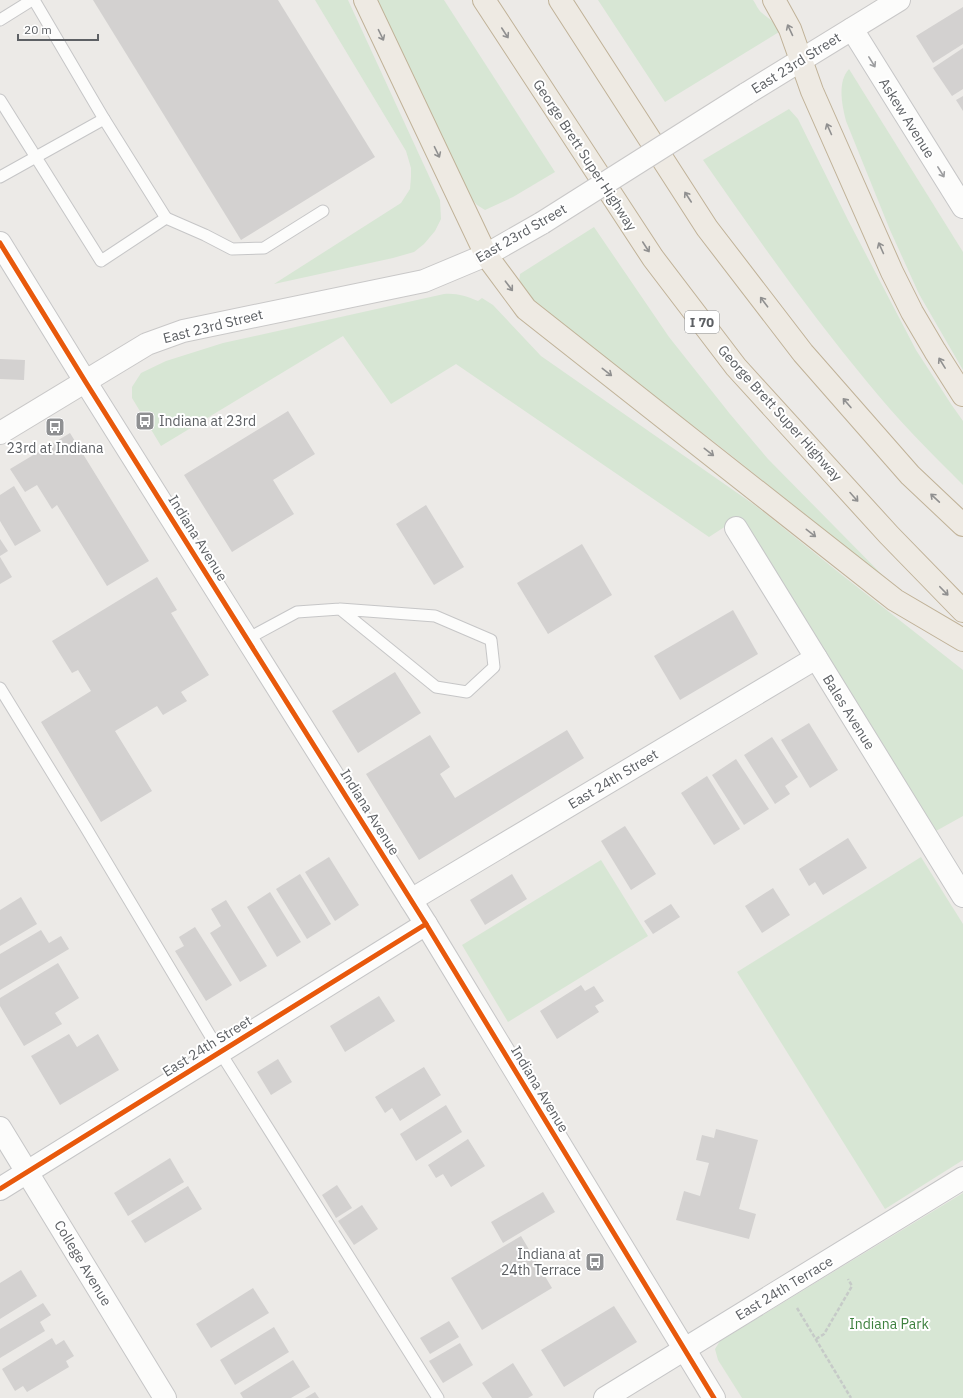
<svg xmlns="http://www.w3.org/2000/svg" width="963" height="1398" font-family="'IBM Plex Sans',sans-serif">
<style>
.green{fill:#d7e6d4}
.building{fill:#d3d1d0}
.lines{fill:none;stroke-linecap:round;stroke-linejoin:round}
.service-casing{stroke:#c6c6c7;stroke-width:13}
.minor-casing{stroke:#c6c6c7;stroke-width:24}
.tertiary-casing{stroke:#c6c6c7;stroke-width:24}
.secondary-casing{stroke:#c9c8c8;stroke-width:24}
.motorway-casing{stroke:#c0b298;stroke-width:24}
.path{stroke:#c6cac8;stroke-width:2.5;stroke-dasharray:4 2;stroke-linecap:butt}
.service{stroke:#fcfcfb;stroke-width:11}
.minor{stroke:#fcfcfb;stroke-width:22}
.tertiary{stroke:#fcfcfb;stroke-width:22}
.secondary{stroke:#fcfcfb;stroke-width:22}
.motorway{stroke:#eeeae3;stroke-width:22}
.secondary-bridge-casing{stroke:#c9c8c8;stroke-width:24;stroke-linecap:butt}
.secondary-bridge{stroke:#fcfcfb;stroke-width:22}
.cycleway-casing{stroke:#fff;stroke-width:8}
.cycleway{stroke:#e8590c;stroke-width:5}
.oneway{stroke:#909090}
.oneway2{stroke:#9d9ea0}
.labels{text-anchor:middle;stroke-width:4;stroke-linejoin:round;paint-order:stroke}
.shield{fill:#fff;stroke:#8e9092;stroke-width:1}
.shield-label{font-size:13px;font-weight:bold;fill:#5d6064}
.street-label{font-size:14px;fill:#5d6064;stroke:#fff}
.poi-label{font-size:14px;fill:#5d6064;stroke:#fff;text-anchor:start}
.park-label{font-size:14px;fill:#3e813f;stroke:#fff}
</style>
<rect width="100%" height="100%" fill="#eceae7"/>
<g class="green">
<polygon points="315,0 348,0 440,200 441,219 435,231 424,244 414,252 393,258 274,284 401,203 410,189 411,177 411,168 406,151"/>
<polygon points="376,0 444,0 555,172 513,197 485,210 477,205 469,196"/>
<path d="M598,0H753C756,4 758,10 762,13C769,19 777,23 779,32L665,102Z"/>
<path d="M849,69L963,252V370L919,294L890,230L846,121C842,105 837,82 849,69Z"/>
<path d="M789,109L798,119L848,220L916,350L951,404L963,421V485C930,452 897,419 868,383C809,312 756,236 703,160Z"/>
<polygon points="594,227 669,337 730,414 768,459 903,596 805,514 713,441 528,300 519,283 520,274"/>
<path d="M444,294C457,293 466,296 478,301L482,298L493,305L541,356L756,506L842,575L963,670V816L936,831L881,741L745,530L740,517L709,537L456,364L391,404L343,336L161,446L132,398V387L141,373L166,361L223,343Z"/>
<polygon points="921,857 963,924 963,1160 885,1209 737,972"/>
<polygon points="601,860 648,936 508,1022 462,945"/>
<polygon points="963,1193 963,1398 742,1398 718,1360 715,1349 720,1341"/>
</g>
<g class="building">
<polygon points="93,0 278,0 375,157 241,240"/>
<polygon points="963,7 963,44 933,63 916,36"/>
<polygon points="963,48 963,89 952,96 933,68"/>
<polygon points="963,96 963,111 956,100"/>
<polygon points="0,359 25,360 24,380 0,379"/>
<polygon points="288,411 315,454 273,480 294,514 232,552 184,475"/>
<polygon points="70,433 149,561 107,586 57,505 52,509 37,485 25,492 10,469"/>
<polygon points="14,486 41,531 15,546 0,521 0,495"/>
<polygon points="426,505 464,567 434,585 396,524"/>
<polygon points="0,539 8,551 0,556"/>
<polygon points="582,544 612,595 548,634 517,583"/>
<polygon points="0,557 12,577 0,584"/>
<polygon points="157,577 177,610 171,613 209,675 181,692 187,701 163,715 157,706 115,731 152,791 101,822 41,722 91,691 78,670 72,673 52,641"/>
<polygon points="733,610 758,654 680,700 654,656"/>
<polygon points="395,672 421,713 358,753 332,711"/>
<polygon points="809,723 838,770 810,788 781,740"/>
<polygon points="567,730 584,758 419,860 366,774 430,735 450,767 440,774 455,798"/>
<polygon points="772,737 798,777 785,786 790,794 775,804 744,755"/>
<polygon points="736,759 769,809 744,825 712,775"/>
<polygon points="707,776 740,829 714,845 681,793"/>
<polygon points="625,826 656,874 631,890 601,841"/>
<polygon points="848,838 867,868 823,895 815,882 809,886 799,869"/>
<polygon points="329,857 359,905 335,921 305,872"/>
<polygon points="300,874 331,924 307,939 276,889"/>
<polygon points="512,874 527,899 485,925 470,900"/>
<polygon points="773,888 790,915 762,933 745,906"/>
<polygon points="270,892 301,942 277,957 247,907"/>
<polygon points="21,897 37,924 0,946 0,910"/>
<polygon points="226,900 267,966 240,982 210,933 221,926 211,909"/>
<polygon points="671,904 680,917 653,934 644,921"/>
<polygon points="195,927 232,985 206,1001 175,951 184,946 179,937"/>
<polygon points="41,930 49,943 61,936 69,949 0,990 0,954"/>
<polygon points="58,963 79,998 55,1013 62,1024 24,1046 0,1006 0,998"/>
<polygon points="581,985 585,991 594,986 604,1001 595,1006 599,1012 557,1039 540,1011"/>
<polygon points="379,996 395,1021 345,1052 330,1026"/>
<polygon points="69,1034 77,1047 98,1034 119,1070 60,1105 31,1056"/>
<polygon points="278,1059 292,1082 271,1095 257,1072"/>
<polygon points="424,1067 441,1095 400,1121 392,1108 385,1113 375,1097"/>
<polygon points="446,1105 462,1132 416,1161 400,1134"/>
<polygon points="716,1129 758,1140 739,1209 756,1214 749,1239 676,1220 684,1191 700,1196 709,1163 696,1160 702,1135 714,1138"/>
<polygon points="468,1139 485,1166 451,1187 443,1174 436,1178 428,1165"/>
<polygon points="170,1158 184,1182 128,1216 114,1193"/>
<polygon points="337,1185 352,1208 336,1218 322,1195"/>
<polygon points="188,1186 202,1209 145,1243 131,1221"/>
<polygon points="543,1192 555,1212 503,1243 491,1222"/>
<polygon points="362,1205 378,1229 354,1245 338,1221"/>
<polygon points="521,1236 552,1288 482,1330 451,1278"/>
<polygon points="21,1270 37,1296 0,1319 0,1283"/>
<polygon points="253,1288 269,1313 211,1348 196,1324"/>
<polygon points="43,1303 51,1315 40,1322 45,1331 0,1358 0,1329"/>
<polygon points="614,1306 637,1342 564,1387 541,1350"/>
<polygon points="449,1321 459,1337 430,1354 420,1338"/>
<polygon points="274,1327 289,1352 235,1385 220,1360"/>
<polygon points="52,1338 56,1345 64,1340 74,1356 66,1361 69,1367 27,1392 23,1386 15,1391 2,1369"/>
<polygon points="460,1343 473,1365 443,1383 429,1361"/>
<polygon points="293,1360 310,1387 291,1398 243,1398 240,1393"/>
<polygon points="513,1363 533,1395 528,1398 492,1398 482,1383"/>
<polygon points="315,1392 319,1398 305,1398"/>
</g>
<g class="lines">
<g class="service-casing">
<g id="service">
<polyline points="0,20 32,0"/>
<polyline points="0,100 101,261 166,218 104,119 34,0"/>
<polyline points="0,177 104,119"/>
<polyline points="166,218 205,235 232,249 264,248 323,211"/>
<polyline points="247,639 297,612 340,609 435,616 491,640 494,667 467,692 436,687 340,609"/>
<polyline points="0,688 86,828 220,1052 438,1398"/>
</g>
</g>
<g class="minor-casing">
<g id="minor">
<polyline points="852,29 963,207"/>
<polyline points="736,528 963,896"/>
<polyline points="411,900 816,658"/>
<polyline points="0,1128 165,1398"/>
<polyline points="0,1189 426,924"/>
<polyline points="605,1398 963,1178"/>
</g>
</g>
<g class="tertiary-casing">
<polyline id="tertiary" points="0,243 85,381 426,924 714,1398"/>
</g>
<g class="secondary-casing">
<g id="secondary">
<polyline points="746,94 899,0"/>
<polyline points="0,433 147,344 183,331 424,281 486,255 542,223"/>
</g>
</g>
<g class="motorway-casing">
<g id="motorway">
<polyline points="365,0 486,255 526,309 895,600 963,640"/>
<polyline points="484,0 653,258 736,367 889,535 963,611"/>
<polyline points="560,0 707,228 803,353 910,475 963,525"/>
<polyline points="774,0 790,29 812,91 892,272 912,312 935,351 963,395"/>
</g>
</g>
<g class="path">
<polyline points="797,1308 851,1398"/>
<polyline points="816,1339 824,1334 852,1286 848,1279"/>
</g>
<use href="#service" class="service"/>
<use href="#minor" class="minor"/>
<use href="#tertiary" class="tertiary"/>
<use href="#secondary" class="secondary"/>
<use href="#motorway" class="motorway"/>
<g class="secondary-bridge-casing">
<polyline id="secondary-bridge" points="542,223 746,94"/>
</g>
<use href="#secondary-bridge" class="secondary-bridge"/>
<g class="cycleway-casing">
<g id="cycleway">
<polyline points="0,243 85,381 426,924 714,1398"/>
<polyline points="0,1189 426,924"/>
</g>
</g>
<use href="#cycleway" class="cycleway"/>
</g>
<defs><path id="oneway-shaft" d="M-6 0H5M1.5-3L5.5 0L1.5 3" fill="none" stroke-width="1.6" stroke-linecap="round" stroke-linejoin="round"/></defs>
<g class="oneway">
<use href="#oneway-shaft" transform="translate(790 30) rotate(-115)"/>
<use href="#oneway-shaft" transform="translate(505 33) rotate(57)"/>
<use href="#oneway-shaft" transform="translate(381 35) rotate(64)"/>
<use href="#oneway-shaft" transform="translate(829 129) rotate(-114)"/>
<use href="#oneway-shaft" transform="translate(437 152) rotate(64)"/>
<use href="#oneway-shaft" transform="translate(688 197) rotate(-123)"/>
<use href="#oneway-shaft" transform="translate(646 247) rotate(57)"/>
<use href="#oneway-shaft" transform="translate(881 248) rotate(-114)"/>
<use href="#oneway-shaft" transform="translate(509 286) rotate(53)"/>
<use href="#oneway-shaft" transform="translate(764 302) rotate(-127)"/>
<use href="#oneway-shaft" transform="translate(942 363) rotate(-122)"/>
<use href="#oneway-shaft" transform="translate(607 372) rotate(38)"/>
<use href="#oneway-shaft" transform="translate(847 403) rotate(-131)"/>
<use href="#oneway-shaft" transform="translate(709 452) rotate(38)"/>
<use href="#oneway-shaft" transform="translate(854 497) rotate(48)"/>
<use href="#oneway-shaft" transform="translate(935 498) rotate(-137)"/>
<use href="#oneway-shaft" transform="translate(811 533) rotate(38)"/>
<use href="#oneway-shaft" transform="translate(944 591) rotate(46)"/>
</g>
<g class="oneway2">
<use href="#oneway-shaft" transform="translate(872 62) rotate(58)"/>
<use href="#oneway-shaft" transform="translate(941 172) rotate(58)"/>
</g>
<defs>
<g id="bus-square" transform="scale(1)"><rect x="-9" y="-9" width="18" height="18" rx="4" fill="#8f9092" stroke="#fff"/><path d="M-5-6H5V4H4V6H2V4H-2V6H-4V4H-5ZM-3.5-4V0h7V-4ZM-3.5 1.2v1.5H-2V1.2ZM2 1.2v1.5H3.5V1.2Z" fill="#fff"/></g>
</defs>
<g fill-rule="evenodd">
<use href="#bus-square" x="145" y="421"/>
<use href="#bus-square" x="55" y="427"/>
<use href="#bus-square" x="595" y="1262"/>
</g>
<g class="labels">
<rect class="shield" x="685" y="311" width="34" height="22" rx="3"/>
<g class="shield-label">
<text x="702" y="327">I 70</text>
</g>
<g class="street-label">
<text transform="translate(796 63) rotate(-32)" y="5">East 23rd Street</text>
<text transform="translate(907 118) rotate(58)" y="5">Askew Avenue</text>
<text transform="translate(585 155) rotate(57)" y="5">George Brett Super Highway</text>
<text transform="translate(521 233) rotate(-30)" y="5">East 23rd Street</text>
<text transform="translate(213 326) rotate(-14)" y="5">East 23rd Street</text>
<text transform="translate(780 413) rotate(48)" y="5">George Brett Super Highway</text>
<text transform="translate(198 538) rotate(58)" y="5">Indiana Avenue</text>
<text transform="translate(849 712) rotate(58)" y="5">Bales Avenue</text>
<text transform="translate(613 779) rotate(-31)" y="5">East 24th Street</text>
<text transform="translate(370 812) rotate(58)" y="5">Indiana Avenue</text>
<text transform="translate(207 1046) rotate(-32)" y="5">East 24th Street</text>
<text transform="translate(540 1089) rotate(59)" y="5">Indiana Avenue</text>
<text transform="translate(83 1263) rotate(59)" y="5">College Avenue</text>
<text transform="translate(784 1288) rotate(-31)" y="5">East 24th Terrace</text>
</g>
<g class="poi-label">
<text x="159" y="426">Indiana at 23rd</text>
<text x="55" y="453" text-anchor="middle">23rd at Indiana</text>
<text x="581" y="1259" text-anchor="end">Indiana at<tspan x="581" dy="16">24th Terrace</tspan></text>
</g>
<g class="park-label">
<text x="889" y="1329">Indiana Park</text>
</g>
</g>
<path d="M18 34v6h80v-6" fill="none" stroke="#5d6064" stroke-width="2"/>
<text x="24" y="34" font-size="12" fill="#5d6064" stroke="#ffffff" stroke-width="3" paint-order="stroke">20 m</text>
</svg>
